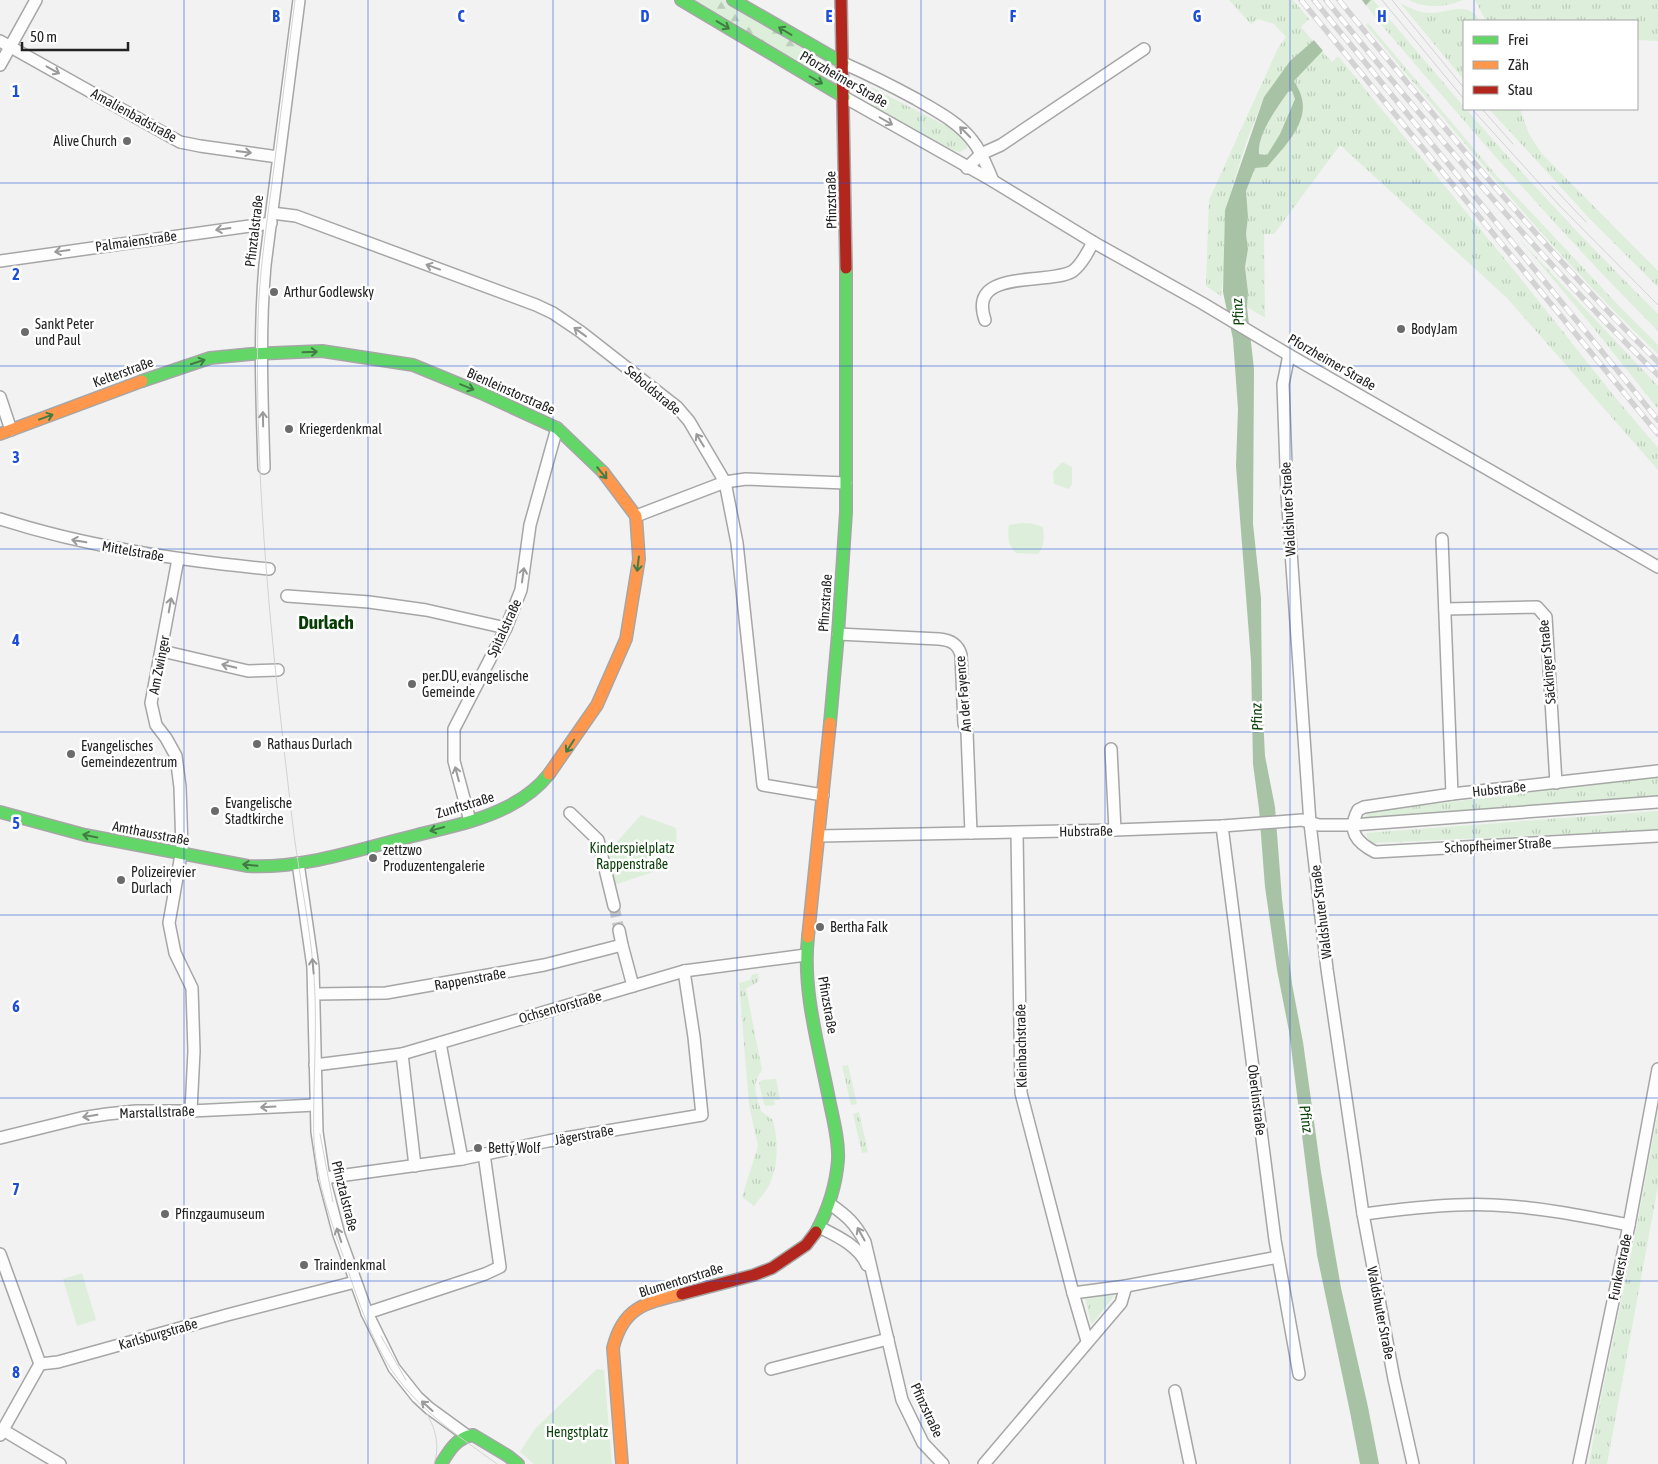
<svg xmlns="http://www.w3.org/2000/svg" width="1658" height="1464" font-family="'Asap Condensed',sans-serif">
<style>
.grass{fill:url(#grass-tufts)}
.forest{fill:url(#forest-firs)}
.park{fill:#ddefda}
.water{fill:#a8c2a5;fill-rule:evenodd}
.pier{fill:#f1f2f1}
.lines{fill:none;stroke-linecap:round;stroke-linejoin:round}
.street-tunnel{stroke:#c7c8c7;stroke-width:11;stroke-dasharray:11 5.5;stroke-linecap:butt}
.street-casing{stroke:#a5a6a5;stroke-width:14}
.fast-casing{stroke:#a5a6a5;stroke-width:14}
.slow-casing{stroke:#a5a6a5;stroke-width:14}
.jam-casing{stroke:#a5a6a5;stroke-width:14}
.street{stroke:#fdfdfd;stroke-width:11}
.fast{stroke:#63d668;stroke-width:11}
.slow{stroke:#ff974d;stroke-width:11}
.jam{stroke:#b3261e;stroke-width:11}
.tram{stroke:#d2d3d2;stroke-width:1}
.rail-casing{stroke:#d2d3d2;stroke-width:5.5}
.rail{stroke:#fff;stroke-width:4;stroke-dasharray:11;stroke-linecap:butt}
.oneway{stroke:#427c44}
.oneway2{stroke:#9a9a9a}
.grid{fill:none;stroke:#1d4ed8;stroke-width:1;stroke-opacity:0.55}
.poi-dot{fill:#6a6b6a;stroke:#fff;stroke-width:2}
.labels{text-anchor:middle;stroke-width:5;stroke-linejoin:round;paint-order:stroke}
.street-label{font-size:14px;fill:#212221;stroke:#fff}
.poi-label{font-size:14px;fill:#212221;stroke:#fff;text-anchor:start}
.park-label{font-size:14px;fill:#093f08;stroke:#fff}
.water-label{font-size:15px;font-style:italic;fill:#10440e;stroke:#fff}
.district-label{font-size:19px;font-weight:bold;fill:#063d05;stroke:#fff}
.grid-label{font-size:16px;text-anchor:middle;font-weight:bold;fill:#1d4ed8;stroke:#fff;stroke-width:5;stroke-linejoin:round;paint-order:stroke}
</style>
<defs>
<pattern id="grass-tufts" width="24" height="20" patternUnits="userSpaceOnUse" patternTransform="scale(1.25)"><rect width="24" height="20" fill="#ddefda"/><path d="M3 7l-1-3M5 7V3M7 7l1-3M15 17l-1-3M17 17v-4M19 17l1-3" fill="none" stroke="#bdcdbb"/></pattern>
<pattern id="forest-firs" width="22" height="20" patternUnits="userSpaceOnUse" patternTransform="scale(1.25)"><rect width="22" height="20" fill="#ddefda"/><path d="M5 1l3.5 6h-7zM16 11l3.5 6h-7z" fill="#bdcdbb"/></pattern>
</defs>
<rect width="100%" height="100%" fill="#f1f2f1"/>
<g class="grass">
<polygon points="1229,0 1293,0 1309,19 1301,27 1313,41 1290,61 1264,97 1247,140 1225,210 1224,267 1221,296 1206,286 1209,200 1278,48 1286,37 1274,24 1258,19 1251,24"/>
<path d="M1371,0H1373C1404,36 1436,74 1466,109C1527,180 1592,248 1658,314V331C1558,231 1466,124 1374,16L1366,5Z"/>
<path d="M1409,0H1463C1447,7 1425,9 1409,0Z"/>
<polygon points="1475,0 1658,0 1658,41 1637,40 1637,21 1486,21"/>
<path d="M1400,3C1410,8 1419,13 1430,13C1450,13 1468,0 1480,21H1464V80Z"/>
<path d="M1368,23L1496,175L1620,307L1658,345V354C1584,284 1517,206 1451,127C1423,93 1394,60 1366,25Z"/>
<polygon points="1322,51 1332,62 1338,56 1517,274 1614,396 1658,448 1658,470 1507,298 1340,145 1274,234 1264,234 1265,318 1247,307 1248,292 1245,267 1248,249 1246,234 1248,217 1245,197 1246,191 1255,168 1267,167 1290,139 1302,99 1294,81"/>
<polygon points="871,87 958,132 967,143 967,148 960,152 946,148 871,105"/>
<path d="M1292,91L1295,99L1280,134L1267,155L1259,154C1257,134 1277,108 1288,92Z"/>
<polygon points="1489,109 1520,109 1529,134 1542,154 1658,271 1658,287 1591,220"/>
<polygon points="1520,240 1658,386 1658,409 1588,321"/>
<polygon points="1658,777 1658,796 1366,818 1366,813 1368,812"/>
<polygon points="1658,811 1658,830 1373,843 1369,841 1366,833"/>
<path d="M758,973L759,981L746,989L762,1070C751,1085 756,1094 761,1111L773,1120C778,1141 779,1162 770,1183C767,1191 759,1199 754,1206L742,1197L758,1146L749,1105L739,983L750,980L752,975Z"/>
<polygon points="848,1065 857,1104 851,1105 842,1066"/>
<polygon points="776,1079 780,1100 774,1100 775,1105 766,1106 764,1104 759,1083 762,1080"/>
<polygon points="859,1112 868,1152 862,1153 853,1114"/>
<polygon points="1658,1112 1658,1186 1607,1464 1589,1464 1597,1418 1636,1230"/>
<polygon points="1112,1293 1114,1296 1092,1324 1091,1323 1085,1297"/>
</g>
<polygon class="forest" points="687,0 728,0 836,63 836,89"/>
<g class="park">
<polygon points="1062,462 1072,467 1072,484 1069,489 1054,484 1053,472"/>
<path d="M1022,523H1030L1043,527C1044,536 1045,546 1038,554L1016,553C1007,544 1008,537 1009,525Z"/>
<polygon points="641,815 676,828 677,849 657,852 653,857 656,871 614,885 606,854"/>
<polygon points="82,1273 96,1320 77,1326 63,1279"/>
<polygon points="597,1369 604,1370 612,1464 534,1464 520,1452 535,1429"/>
</g>
<path class="water" d="M1348,0H1371L1294,81C1297,86 1301,93 1302,99C1308,125 1282,149 1267,167L1255,168L1246,191L1248,217L1246,234L1248,249L1245,267L1248,292L1247,307L1254,369L1253,524L1261,598L1262,698L1265,756L1275,807L1282,899L1292,984L1303,1042L1321,1172L1341,1288L1368,1407L1379,1464H1360L1350,1412L1317,1255L1289,1031L1277,970L1265,887L1259,809L1253,764L1251,661L1236,466L1238,409L1233,339L1223,292L1225,210L1264,97L1290,61L1313,41ZM1292,91L1295,99L1280,134L1267,155L1259,154C1257,134 1277,108 1288,92Z"/>
<polygon class="pier" points="1345,0 1362,0 1367,7 1324,52 1312,38"/>
<g class="lines">
<polyline class="street-tunnel" points="614,906 619,930"/>
<g class="street-casing">
<g id="street">
<polyline points="0,41 180,142 200,146 278,157"/>
<path d="M843,63C868,74 892,86 916,99C936,111 957,121 972,140C982,152 987,167 993,181"/>
<polyline points="0,65 36,0"/>
<polyline points="844,97 993,181 1093,242 1202,303 1289,355 1658,567"/>
<polyline points="967,168 981,154 1001,145 1144,49"/>
<polyline points="272,213 296,216 536,305 553,313 581,332 677,407 689,421 725,482 737,543 763,785 823,795"/>
<polyline points="0,261 271,223"/>
<path d="M985,320C967,267 1049,286 1073,271C1082,264 1088,252 1093,242"/>
<polyline points="1289,355 1283,384 1287,494 1310,823 1327,969 1363,1214 1394,1379 1413,1464"/>
<polyline points="0,397 11,430"/>
<path d="M264,468C262,400 259,333 265,265L299,0"/>
<polyline points="636,516 725,482 746,479 846,483"/>
<path d="M0,519C87,547 178,560 269,569"/>
<polyline points="1442,539 1452,794"/>
<polyline points="178,559 151,703 156,725 166,738 176,756 180,787 182,849 169,923 175,953 192,988 194,1051 191,1111"/>
<polyline points="287,596 369,602 426,610 506,628"/>
<polyline points="1445,609 1537,607 1546,617 1556,783"/>
<path d="M838,634L939,639C951,640 958,644 961,655L964,724L967,732L971,833"/>
<polyline points="162,651 248,671 278,670"/>
<polyline points="1111,749 1115,830"/>
<path d="M1658,771L1452,794L1364,807L1358,810C1347,831 1356,842 1375,852L1658,836"/>
<polyline points="570,813 598,840 614,906"/>
<polyline points="470,821 454,761 454,729 506,628 521,590 530,525 557,428"/>
<polyline points="1222,826 1275,1240 1299,1374"/>
<polyline points="1017,833 1021,1093 1073,1293 1087,1341"/>
<polyline points="819,836 1115,830 1222,826 1302,820 1319,825 1352,825 1658,802"/>
<polyline points="298,863 313,967 317,1132 324,1178 339,1235 367,1313 394,1368 417,1397 429,1408 466,1435"/>
<polyline points="619,930 622,945"/>
<polyline points="314,994 386,993 544,965 622,945 633,986"/>
<polyline points="440,1043 462,1159"/>
<polyline points="402,1054 415,1166"/>
<polyline points="315,1065 402,1054 684,971 806,955"/>
<polyline points="0,1138 81,1118 107,1114 136,1111 191,1111 316,1105"/>
<polyline points="324,1178 462,1159 548,1141 702,1115 694,1037 684,971"/>
<path d="M830,1204C847,1216 855,1223 865,1242L902,1400L923,1443L943,1464"/>
<path d="M1363,1214C1406,1209 1450,1203 1493,1205C1539,1207 1584,1216 1629,1225"/>
<path d="M819,1227C837,1236 859,1246 867,1265"/>
<polyline points="0,1254 40,1364"/>
<polyline points="1073,1293 1126,1286"/>
<polyline points="367,1313 485,1274 500,1267 484,1154"/>
<polyline points="40,1364 58,1362 227,1315 355,1282"/>
<polyline points="771,1369 888,1339"/>
<polyline points="1175,1391 1190,1464"/>
<polyline points="3,1430 60,1464"/>
<polyline points="0,1435 40,1364"/>
<polyline points="984,1464 1121,1303 1126,1286 1278,1257"/>
<polyline points="1579,1464 1629,1225 1658,1069"/>
</g>
</g>
<g class="fast-casing">
<g id="fast">
<polyline points="681,0 844,97"/>
<polyline points="733,0 843,63"/>
<polyline points="142,381 210,358 251,354 322,351 413,365 481,393 557,428 603,472"/>
<polyline points="830,723 838,634 846,512 846,268"/>
<path d="M0,812L85,835L248,866C304,869 359,849 413,836C444,828 478,822 507,807C523,799 538,788 549,774"/>
<path d="M808,937C802,991 819,1047 829,1099C833,1119 839,1140 838,1160C836,1185 828,1210 816,1232"/>
<path d="M441,1464C449,1451 456,1438 473,1435L508,1456L518,1464"/>
</g>
</g>
<g class="slow-casing">
<g id="slow">
<polyline points="0,434 142,381"/>
<polyline points="549,774 597,705 626,639 639,559 636,516 603,472"/>
<polyline points="808,937 830,723"/>
<path d="M622,1464L613,1348C623,1307 645,1303 682,1294"/>
</g>
</g>
<g class="jam-casing">
<g id="jam">
<polyline points="841,0 846,268"/>
<polyline points="682,1294 754,1275 772,1268 806,1245 816,1232"/>
</g>
</g>
<use href="#street" class="street"/>
<use href="#fast" class="fast"/>
<use href="#slow" class="slow"/>
<use href="#jam" class="jam"/>
<g class="tram">
<path d="M295,0C287,61 280,122 272,183C266,229 259,275 258,321C254,493 274,665 294,835C300,879 309,921 313,965C317,1006 315,1047 314,1088C314,1106 313,1124 314,1142C317,1183 331,1222 345,1261C355,1292 366,1325 382,1354C408,1403 453,1432 497,1464"/>
<polyline points="1382,0 1464,99"/>
<polyline points="1392,0 1464,88"/>
<polyline points="1472,109 1559,205 1658,305"/>
<polyline points="1482,109 1513,144"/>
<polyline points="1552,186 1586,222"/>
<polyline points="320,1134 333,1202"/>
<polyline points="381,1336 406,1380"/>
<path d="M427,1414C436,1430 440,1446 434,1464"/>
</g>
<g class="rail-casing">
<g id="rail">
<polyline points="1301,0 1658,434"/>
<polyline points="1314,0 1658,420"/>
<path d="M1326,0C1431,129 1539,258 1658,375"/>
<path d="M1339,0C1441,124 1543,249 1658,362"/>
</g>
</g>
<use href="#rail" class="rail"/>
</g>
<defs><path id="oneway-shaft" d="M-6 0H5M1.5-3L5.5 0L1.5 3" fill="none" stroke-width="1.6" stroke-linecap="round" stroke-linejoin="round" transform="scale(1.25)"/></defs>
<g class="oneway">
<use href="#oneway-shaft" transform="translate(723 25) rotate(31)"/>
<use href="#oneway-shaft" transform="translate(785 31) rotate(-149)"/>
<use href="#oneway-shaft" transform="translate(816 80) rotate(30)"/>
<use href="#oneway-shaft" transform="translate(310 352) rotate(-2)"/>
<use href="#oneway-shaft" transform="translate(198 362) rotate(-18)"/>
<use href="#oneway-shaft" transform="translate(467 387) rotate(22)"/>
<use href="#oneway-shaft" transform="translate(46 417) rotate(-20)"/>
<use href="#oneway-shaft" transform="translate(602 473) rotate(50)"/>
<use href="#oneway-shaft" transform="translate(638 564) rotate(97)"/>
<use href="#oneway-shaft" transform="translate(570 746) rotate(123)"/>
<use href="#oneway-shaft" transform="translate(437 829) rotate(165)"/>
<use href="#oneway-shaft" transform="translate(90 836) rotate(-168)"/>
<use href="#oneway-shaft" transform="translate(250 865) rotate(-174)"/>
</g>
<g class="oneway2">
<use href="#oneway-shaft" transform="translate(53 70) rotate(29)"/>
<use href="#oneway-shaft" transform="translate(886 121) rotate(30)"/>
<use href="#oneway-shaft" transform="translate(965 132) rotate(-135)"/>
<use href="#oneway-shaft" transform="translate(244 152) rotate(7)"/>
<use href="#oneway-shaft" transform="translate(223 229) rotate(172)"/>
<use href="#oneway-shaft" transform="translate(62 251) rotate(172)"/>
<use href="#oneway-shaft" transform="translate(433 267) rotate(-160)"/>
<use href="#oneway-shaft" transform="translate(580 332) rotate(-144)"/>
<use href="#oneway-shaft" transform="translate(263 419) rotate(-91)"/>
<use href="#oneway-shaft" transform="translate(700 440) rotate(-121)"/>
<use href="#oneway-shaft" transform="translate(79 541) rotate(-170)"/>
<use href="#oneway-shaft" transform="translate(523 575) rotate(-82)"/>
<use href="#oneway-shaft" transform="translate(170 605) rotate(-80)"/>
<use href="#oneway-shaft" transform="translate(229 666) rotate(-167)"/>
<use href="#oneway-shaft" transform="translate(457 774) rotate(-105)"/>
<use href="#oneway-shaft" transform="translate(313 966) rotate(-95)"/>
<use href="#oneway-shaft" transform="translate(268 1107) rotate(177)"/>
<use href="#oneway-shaft" transform="translate(90 1116) rotate(171)"/>
<use href="#oneway-shaft" transform="translate(861 1234) rotate(-119)"/>
<use href="#oneway-shaft" transform="translate(339 1235) rotate(-108)"/>
<use href="#oneway-shaft" transform="translate(427 1406) rotate(-138)"/>
</g>
<path class="grid" d="M184,0V1464M368,0V1464M553,0V1464M737,0V1464M921,0V1464M1105,0V1464M1290,0V1464M1474,0V21M1474,109V1464M0,183H1658M0,366H1658M0,549H1658M0,732H1658M0,915H1658M0,1098H1658M0,1281H1658"/>
<g class="poi-dot">
<circle cx="127" cy="141" r="5"/>
<circle cx="274" cy="292" r="5"/>
<circle cx="1401" cy="329" r="5"/>
<circle cx="25" cy="332" r="5"/>
<circle cx="289" cy="429" r="5"/>
<circle cx="412" cy="684" r="5"/>
<circle cx="257" cy="744" r="5"/>
<circle cx="71" cy="754" r="5"/>
<circle cx="215" cy="811" r="5"/>
<circle cx="373" cy="858" r="5"/>
<circle cx="121" cy="880" r="5"/>
<circle cx="820" cy="927" r="5"/>
<circle cx="478" cy="1148" r="5"/>
<circle cx="165" cy="1214" r="5"/>
<circle cx="304" cy="1265" r="5"/>
</g>
<g class="labels">
<g class="street-label">
<text transform="translate(844 79) rotate(30)" y="5">Pforzheimer Straße</text>
<text transform="translate(134 115) rotate(29)" y="5">Amalienbadstraße</text>
<text transform="translate(831 200) rotate(-91)" y="5">Pfinzstraße</text>
<text transform="translate(254 231) rotate(-83)" y="5">Pfinztalstraße</text>
<text transform="translate(136 241) rotate(-8)" y="5">Palmaienstraße</text>
<text transform="translate(1332 362) rotate(30)" y="5">Pforzheimer Straße</text>
<text transform="translate(123 372) rotate(-20)" y="5">Kelterstraße</text>
<text transform="translate(653 390) rotate(40)" y="5">Seboldstraße</text>
<text transform="translate(511 391) rotate(24)" y="5">Bienleinstorstraße</text>
<text transform="translate(1288 509) rotate(-93)" y="5">Waldshuter Straße</text>
<text transform="translate(133 551) rotate(10)" y="5">Mittelstraße</text>
<text transform="translate(825 603) rotate(-86)" y="5">Pfinzstraße</text>
<text transform="translate(504 628) rotate(-65)" y="5">Spitalstraße</text>
<text transform="translate(1547 662) rotate(-95)" y="5">Säckinger Straße</text>
<text transform="translate(159 665) rotate(-79)" y="5">Am Zwinger</text>
<text transform="translate(963 694) rotate(-95)" y="5">An der Fayence</text>
<text transform="translate(1499 789) rotate(-6)" y="5">Hubstraße</text>
<text transform="translate(465 805) rotate(-17)" y="5">Zunftstraße</text>
<text transform="translate(1086 831) rotate(-1)" y="5">Hubstraße</text>
<text transform="translate(151 833) rotate(11)" y="5">Amthausstraße</text>
<text transform="translate(1498 845) rotate(-3)" y="5">Schopfheimer Straße</text>
<text transform="translate(1321 912) rotate(-97)" y="5">Waldshuter Straße</text>
<text transform="translate(470 979) rotate(-10)" y="5">Rappenstraße</text>
<text transform="translate(828 1005) rotate(80)" y="5">Pfinzstraße</text>
<text transform="translate(560 1007) rotate(-16)" y="5">Ochsentorstraße</text>
<text transform="translate(1021 1046) rotate(-91)" y="5">Kleinbachstraße</text>
<text transform="translate(1257 1100) rotate(83)" y="5">Oberlinstraße</text>
<text transform="translate(157 1112) rotate(-2)" y="5">Marstallstraße</text>
<text transform="translate(584 1135) rotate(-10)" y="5">Jägerstraße</text>
<text transform="translate(345 1196) rotate(76)" y="5">Pfinztalstraße</text>
<text transform="translate(1620 1267) rotate(-78)" y="5">Funkerstraße</text>
<text transform="translate(681 1280) rotate(-17)" y="5">Blumentorstraße</text>
<text transform="translate(1381 1313) rotate(79)" y="5">Waldshuter Straße</text>
<text transform="translate(158 1334) rotate(-16)" y="5">Karlsburgstraße</text>
<text transform="translate(927 1410) rotate(65)" y="5">Pfinzstraße</text>
</g>
<g class="poi-label">
<text x="117" y="146" text-anchor="end">Alive Church</text>
<text x="284" y="297">Arthur Godlewsky</text>
<text x="35" y="329">Sankt Peter<tspan x="35" dy="16">und Paul</tspan></text>
<text x="1411" y="334">BodyJam</text>
<text x="299" y="434">Kriegerdenkmal</text>
<text x="422" y="681">per.DU, evangelische<tspan x="422" dy="16">Gemeinde</tspan></text>
<text x="267" y="749">Rathaus Durlach</text>
<text x="81" y="751">Evangelisches<tspan x="81" dy="16">Gemeindezentrum</tspan></text>
<text x="225" y="808">Evangelische<tspan x="225" dy="16">Stadtkirche</tspan></text>
<text x="383" y="855">zettzwo<tspan x="383" dy="16">Produzentengalerie</tspan></text>
<text x="131" y="877">Polizeirevier<tspan x="131" dy="16">Durlach</tspan></text>
<text x="830" y="932">Bertha Falk</text>
<text x="488" y="1153">Betty Wolf</text>
<text x="175" y="1219">Pfinzgaumuseum</text>
<text x="314" y="1270">Traindenkmal</text>
</g>
<g class="park-label">
<text x="632" y="853">Kinderspielplatz<tspan x="632" dy="16">Rappenstraße</tspan></text>
<text x="577" y="1437">Hengstplatz</text>
</g>
<g class="water-label">
<text transform="translate(1238 312) rotate(-95)" y="5">Pfinz</text>
<text transform="translate(1257 717) rotate(-93)" y="5">Pfinz</text>
<text transform="translate(1306 1119) rotate(82)" y="5">Pfinz</text>
</g>
<g class="district-label">
<text x="326" y="629">Durlach</text>
</g>
</g>
<g class="grid-label">
<text x="276" y="22">B</text>
<text x="461" y="22">C</text>
<text x="645" y="22">D</text>
<text x="829" y="22">E</text>
<text x="1013" y="22">F</text>
<text x="1197" y="22">G</text>
<text x="1382" y="22">H</text>
<text x="16" y="97">1</text>
<text x="16" y="280">2</text>
<text x="16" y="463">3</text>
<text x="16" y="646">4</text>
<text x="16" y="829">5</text>
<text x="16" y="1012">6</text>
<text x="16" y="1195">7</text>
<text x="16" y="1378">8</text>
</g>
<rect x="1463" y="20" width="175" height="90" fill="#ffffff" stroke="#a6a7a6"/>
<rect x="1473" y="36" width="25" height="8" fill="#63d668" stroke="#a6a7a6"/>
<text x="1508" y="45" font-size="15" fill="#212221">Frei</text>
<rect x="1473" y="61" width="25" height="8" fill="#ff974d" stroke="#a6a7a6"/>
<text x="1508" y="70" font-size="15" fill="#212221">Zäh</text>
<rect x="1473" y="86" width="25" height="8" fill="#b3261e" stroke="#a6a7a6"/>
<text x="1508" y="95" font-size="15" fill="#212221">Stau</text>
<path d="M22 42v8h106v-8" fill="none" stroke="#212221" stroke-width="2.5"/>
<text x="30" y="42" font-size="15" fill="#212221" stroke="#ffffff" stroke-width="4" paint-order="stroke">50 m</text>
</svg>
